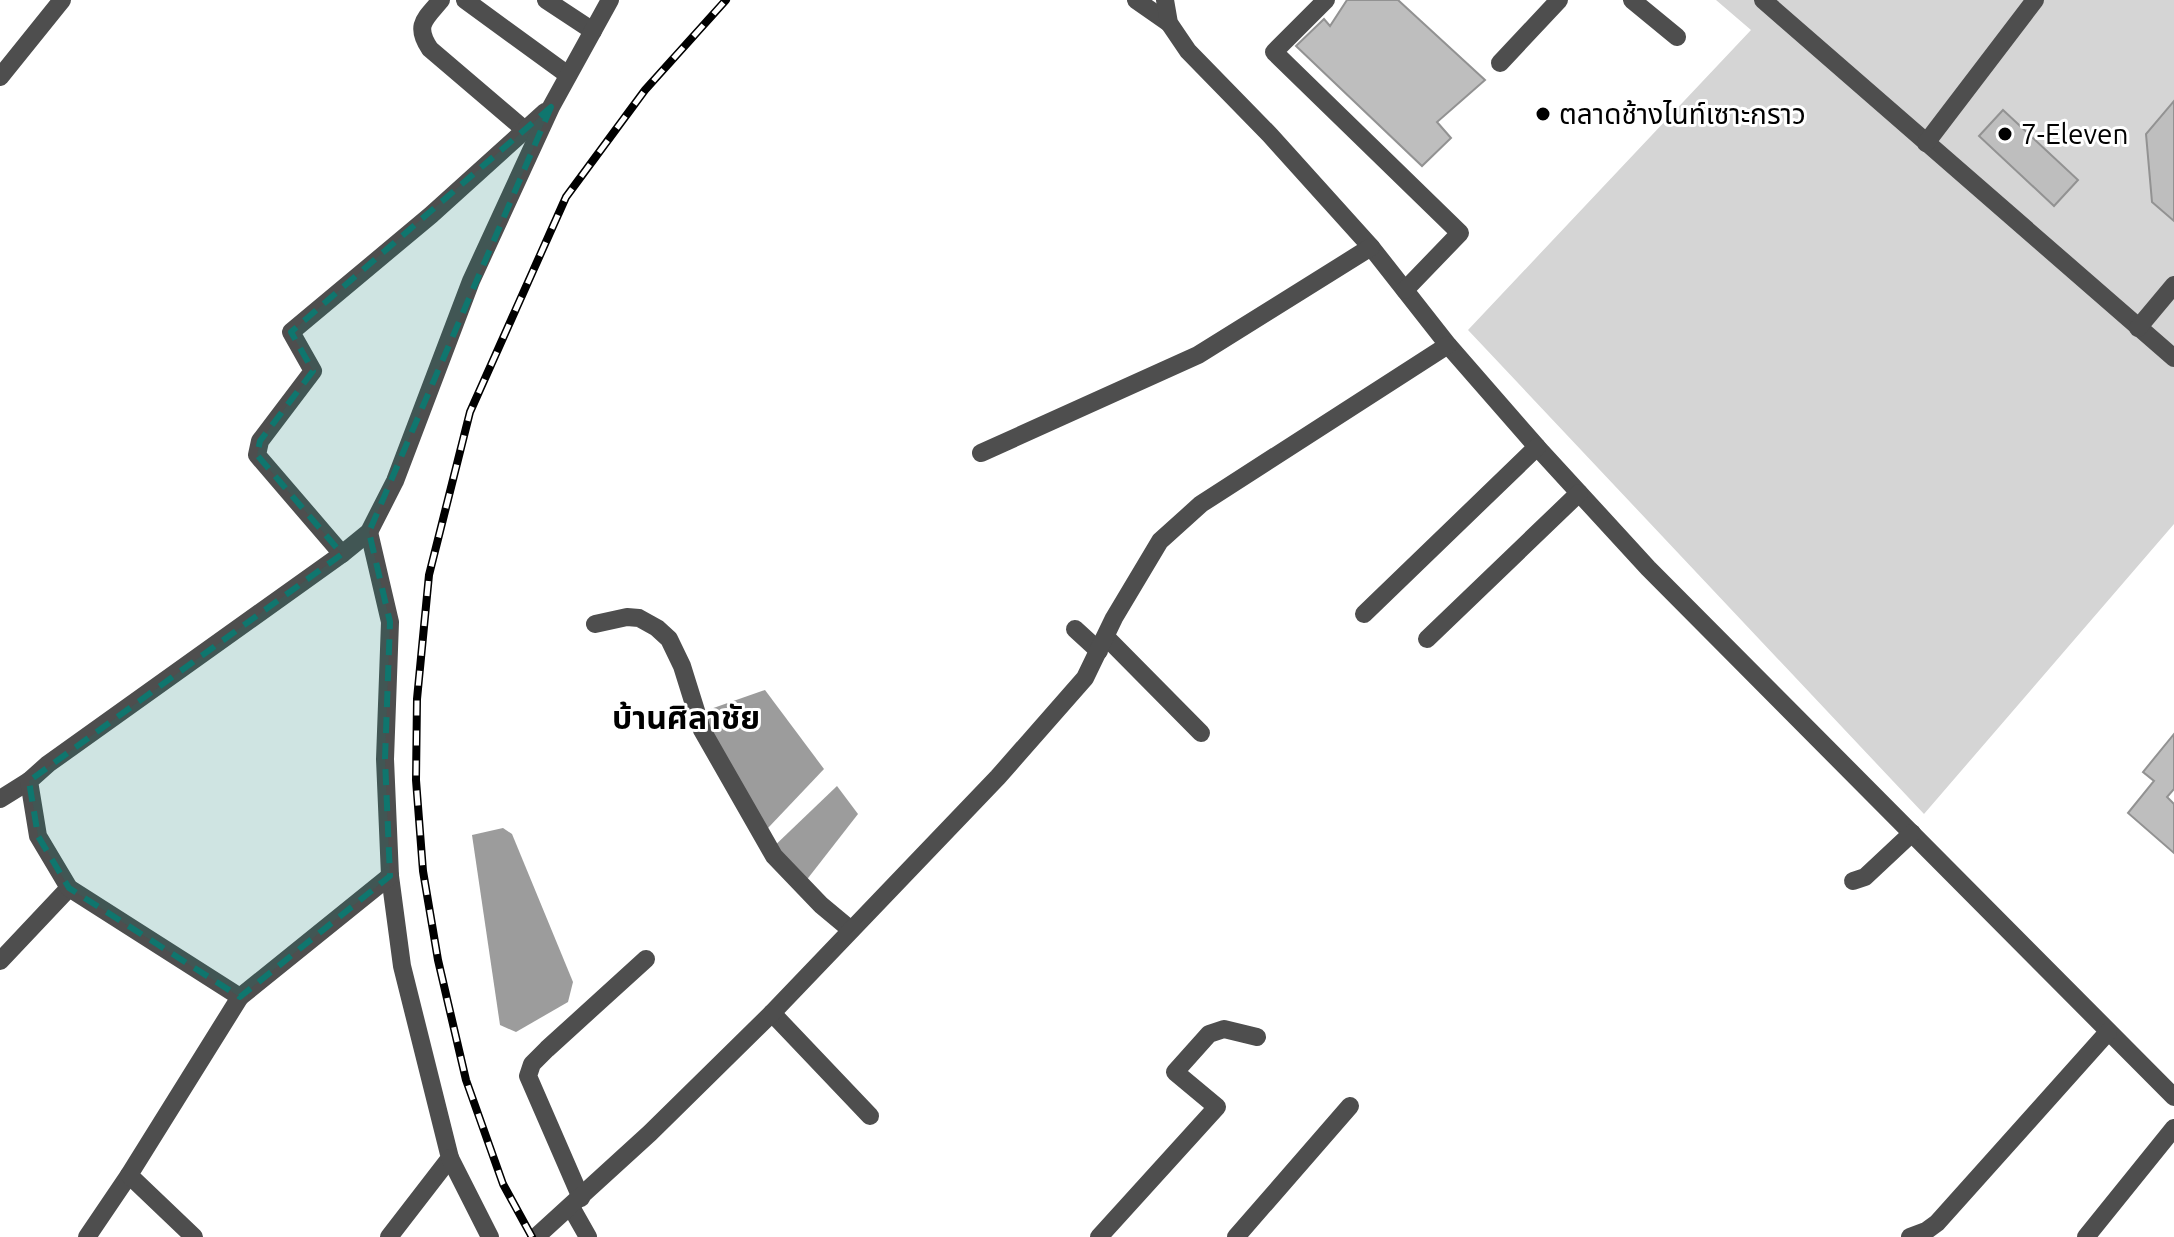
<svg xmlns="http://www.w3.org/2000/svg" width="2174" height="1237" font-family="Ubuntu,'Noto Sans Thai',sans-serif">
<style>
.green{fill:#d5d5d5}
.water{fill:#9c9c9c}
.building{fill:#bebebe;stroke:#929292;stroke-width:2}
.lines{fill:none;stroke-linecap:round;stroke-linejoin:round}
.minor{stroke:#4e4e4e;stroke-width:18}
.rail-casing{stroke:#000;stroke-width:8}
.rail{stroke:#fff;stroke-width:5;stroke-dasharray:15;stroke-linecap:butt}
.marked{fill:#0f766e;fill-opacity:0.2;stroke:#0f766e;stroke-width:6;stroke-dasharray:16 10;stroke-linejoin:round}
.poi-dot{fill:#000;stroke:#fff;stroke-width:3}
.labels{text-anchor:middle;stroke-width:6;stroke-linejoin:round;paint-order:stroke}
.poi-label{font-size:28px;fill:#000;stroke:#fff;text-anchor:start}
.quarter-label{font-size:32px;font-weight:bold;fill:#000;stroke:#fff}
</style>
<rect width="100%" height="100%" fill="#fff"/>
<polygon class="green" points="1716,0 2174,0 2174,524 1924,814 1468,330 1751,30"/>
<g class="water">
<polygon points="765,690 824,769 768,828 704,737 702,712"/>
<polygon points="837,786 858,814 798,891 767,853"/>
<polygon points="503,828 512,834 573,982 568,1002 516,1032 500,1025 472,835"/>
</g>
<g class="building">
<polygon points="1347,0 1398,0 1485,80 1437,122 1451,138 1422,166 1296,46 1324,19 1330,26"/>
<polygon points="2174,101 2174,221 2152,202 2146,134"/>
<polygon points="2003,110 2078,180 2054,206 1979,136"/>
<polygon points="2174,734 2174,789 2167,797 2174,804 2174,853 2128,813 2154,781 2143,772"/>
</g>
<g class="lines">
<g class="minor">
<path d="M441,0C425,19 414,25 430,49L525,130"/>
<polyline points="465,0 568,75"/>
<polyline points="546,0 593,31"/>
<polyline points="1136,0 1169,23"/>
<polyline points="1165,0 1169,23 1188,51 1270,135 1371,247 1448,345 1537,447 1648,568 2174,1097"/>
<polyline points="1326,0 1274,52 1460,233 1405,290"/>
<polyline points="1632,0 1677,37"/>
<polyline points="1763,0 2174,358"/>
<polyline points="1500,63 1559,0"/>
<polyline points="0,77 62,0"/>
<polyline points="1926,143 2035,0"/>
<polyline points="2138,328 2174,285"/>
<polyline points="981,453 1198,355 1371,247"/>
<polyline points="369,532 390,622 385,759 390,876 402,966 450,1158 389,1237"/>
<polyline points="342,554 257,455 260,441 313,371 291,332 431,215 545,112"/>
<polyline points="1364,614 1537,447"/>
<polyline points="595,624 627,617 639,618 657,628 669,639 682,666 702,730 774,856 821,905 851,930"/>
<polyline points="1075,629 1099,651"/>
<polyline points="1106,637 1201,733"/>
<polyline points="1427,639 1579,493"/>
<polyline points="0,799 29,781"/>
<polyline points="1853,881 1865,877 1912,833"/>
<polyline points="0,961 69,888"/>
<polyline points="240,997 390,876"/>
<polyline points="772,1013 870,1116"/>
<polyline points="450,1158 490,1237"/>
<polyline points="581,1198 528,1076 532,1064 547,1049 646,959"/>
<polyline points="571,1207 588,1237"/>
<polyline points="87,1237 129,1175"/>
<polyline points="194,1237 129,1175 240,997 69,888 38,836 29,781 48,764 342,554 369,532 395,481 471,281 551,107 610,0"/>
<polyline points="536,1237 650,1133 772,1013 998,777 1085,678 1114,618 1160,541 1201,504 1448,345"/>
<polyline points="1099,1237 1217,1107 1175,1072 1209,1034 1224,1029 1257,1037"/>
<polyline points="1236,1237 1350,1106"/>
<polyline points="1910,1237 1926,1231 1937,1223 2108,1032"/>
<polyline points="2086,1237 2174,1128"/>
</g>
<g class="rail-casing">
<polyline id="rail" points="532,1237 503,1184 466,1080 438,960 423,871 416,780 417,699 429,575 470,412 566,197 645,90 726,0"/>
</g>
<use href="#rail" class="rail"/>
</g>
<path class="marked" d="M551,107L369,532L390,622L385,759L390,876L240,997L69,888L38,836L29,781L342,554L257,455L260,441L313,371L291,332Z"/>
<g class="poi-dot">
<circle cx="1543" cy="114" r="8"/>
<circle cx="2005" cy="134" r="8"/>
</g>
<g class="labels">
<g class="poi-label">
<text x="1559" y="124">ตลาดช้างไนท์เซาะกราว</text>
<text x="2021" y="144">7-Eleven</text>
</g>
<g class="quarter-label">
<text x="686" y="729">บ้านศิลาชัย</text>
</g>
</g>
</svg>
